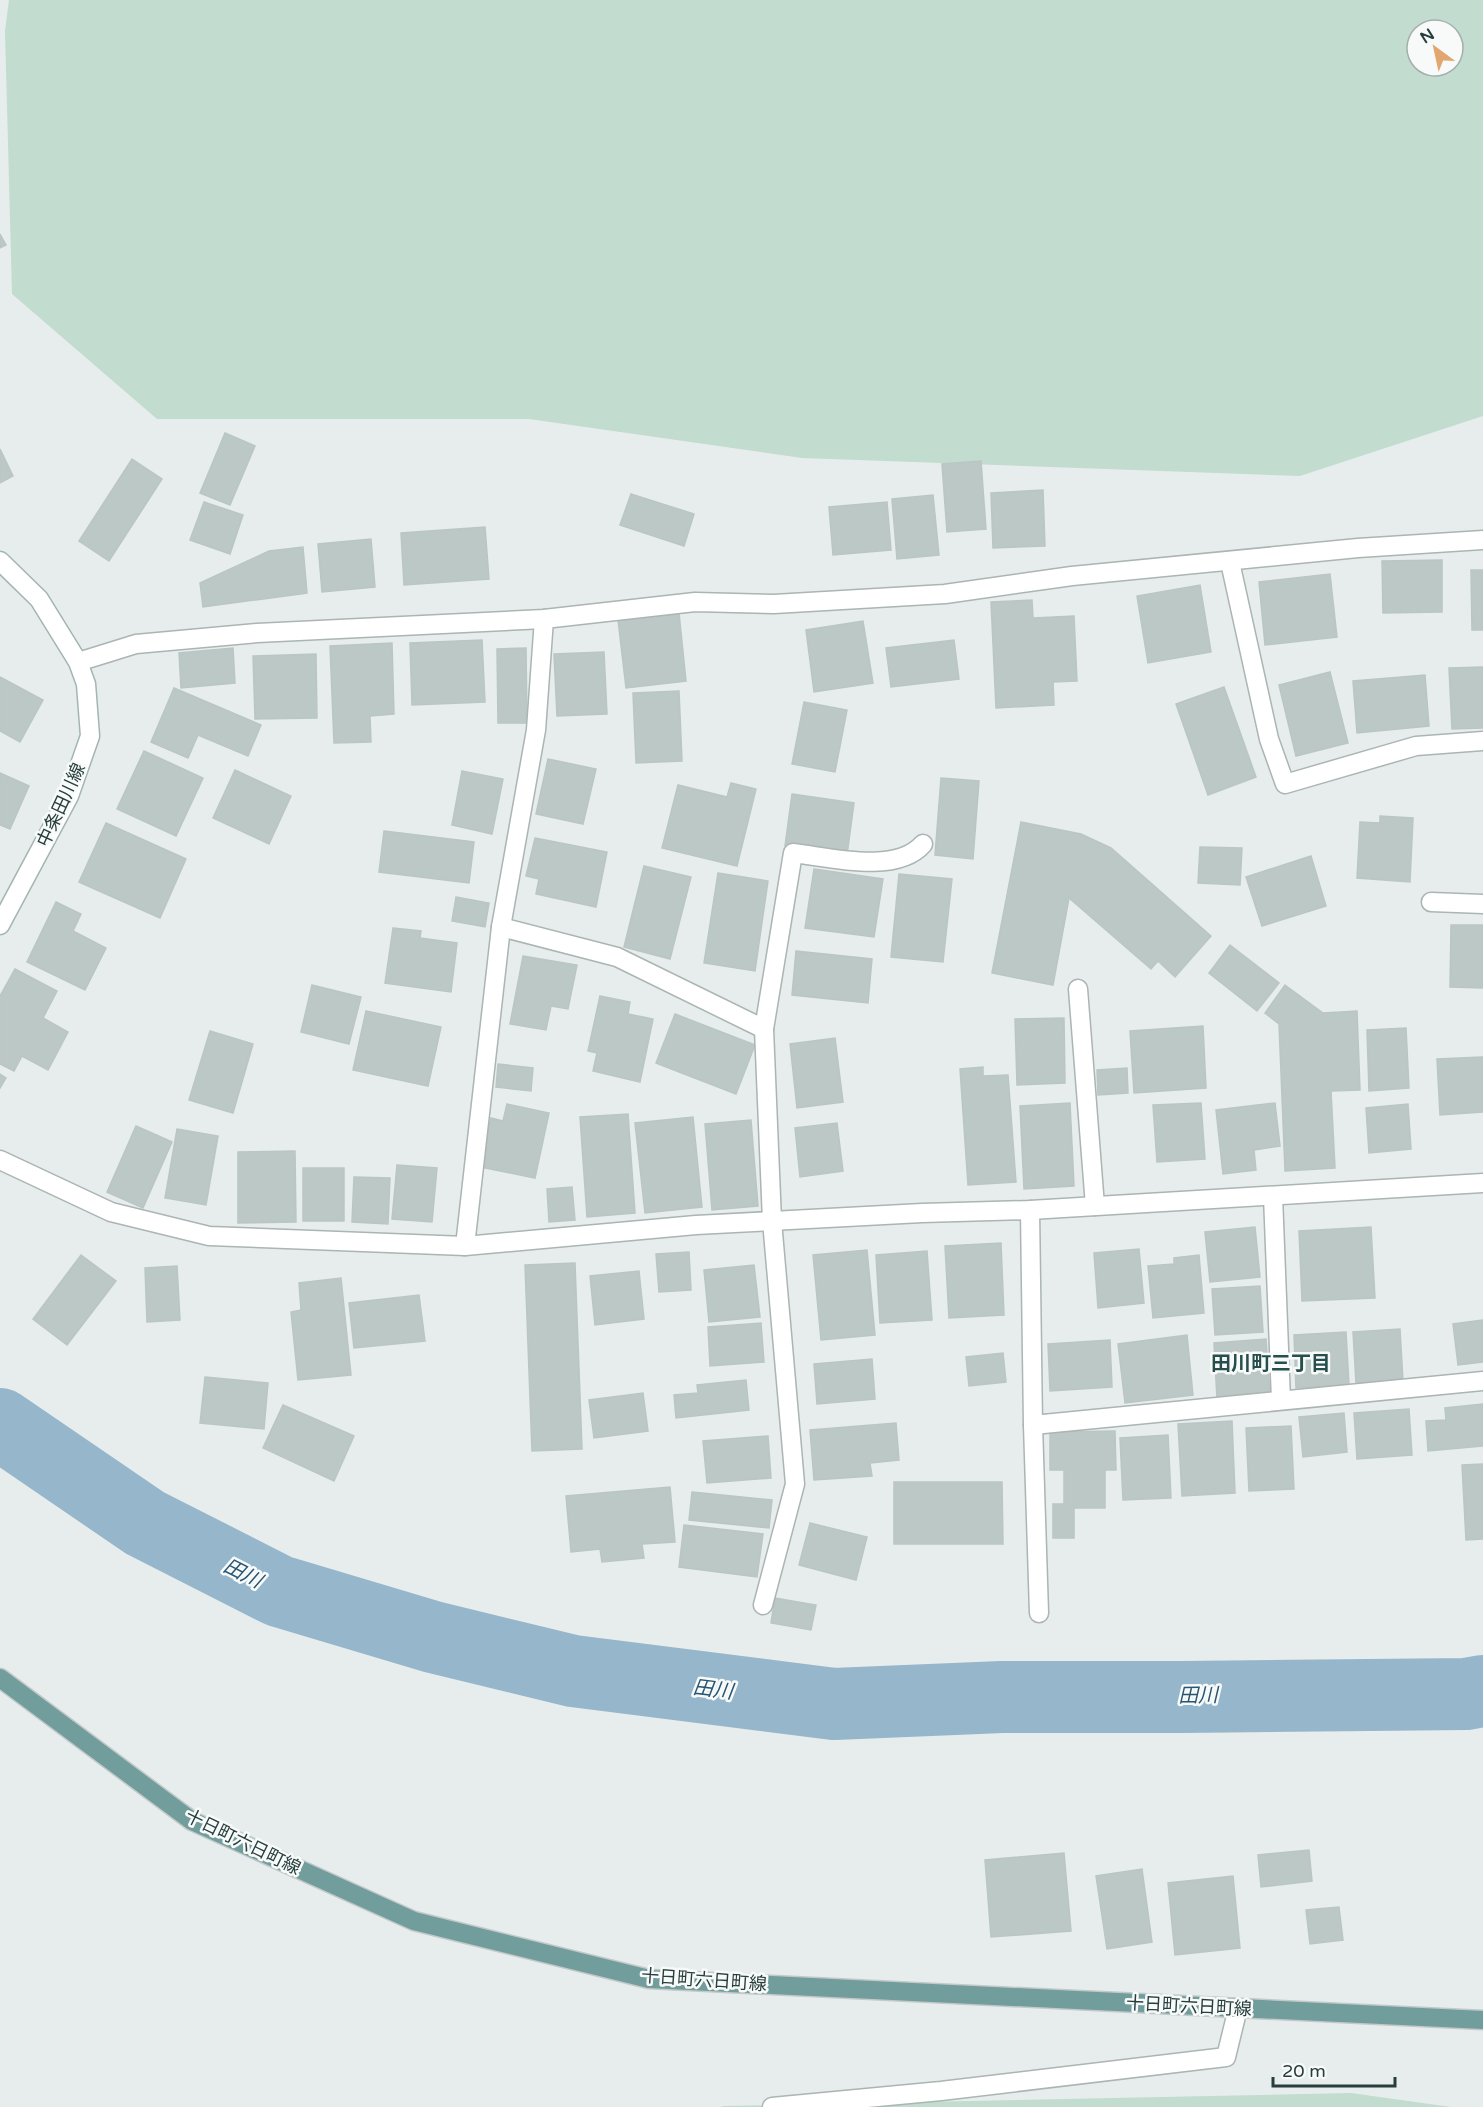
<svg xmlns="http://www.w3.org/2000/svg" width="1483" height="2107" font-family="'Varela Round','Noto Sans JP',sans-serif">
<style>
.green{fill:#c2dccf;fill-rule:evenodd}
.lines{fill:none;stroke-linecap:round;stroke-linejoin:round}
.river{stroke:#96b6cb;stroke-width:72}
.building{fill:#bcc8c6;stroke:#bac6c4;stroke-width:1.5}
.service-casing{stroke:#aab5b4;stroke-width:21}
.minor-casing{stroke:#aab5b4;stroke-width:21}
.secondary-casing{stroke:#a3b5b3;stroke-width:21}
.primary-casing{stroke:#c3c9c9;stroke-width:21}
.service{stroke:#fff;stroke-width:18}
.minor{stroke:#fff;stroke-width:18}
.secondary{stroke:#fff;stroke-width:18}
.primary{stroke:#719d9c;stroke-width:18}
.labels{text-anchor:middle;stroke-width:5;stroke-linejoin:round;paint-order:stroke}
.street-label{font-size:18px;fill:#273e3d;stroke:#f7faf9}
.neighbourhood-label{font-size:20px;font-weight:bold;fill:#254e4d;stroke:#f7faf9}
.water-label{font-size:20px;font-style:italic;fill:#285573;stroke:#f7faf9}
</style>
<rect width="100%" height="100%" fill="#e7edec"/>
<g class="green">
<path d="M9,0H1483V416L1300,476L802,458L529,419H157L12,294L5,31ZM1417,30H1453V66H1417Z"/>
<polygon points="1351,2093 1451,2107 720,2107 724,2106"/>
</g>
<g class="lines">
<polyline class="river" points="0,1424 145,1523 279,1591 433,1637 573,1671 834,1704 1002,1697 1183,1697 1466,1694 1483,1691"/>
</g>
<g class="building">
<polygon points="0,234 6,245 0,248"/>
<polygon points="225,433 255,446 230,505 200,493"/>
<polygon points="0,449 13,476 0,483"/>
<polygon points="132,459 162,479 109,561 79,541"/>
<polygon points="981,461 986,529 947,532 942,464"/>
<polygon points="1043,490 1045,546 993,548 991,493"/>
<polygon points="631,494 694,514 684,546 620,525"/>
<polygon points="933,495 939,555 897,559 892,499"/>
<polygon points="204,502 243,515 230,554 190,540"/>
<polygon points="887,502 891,550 833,555 829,507"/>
<polygon points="485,527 489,579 404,585 401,533"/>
<polygon points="371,539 375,587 322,592 318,544"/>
<polygon points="303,547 307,593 203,607 200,583 269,551"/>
<polygon points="1442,560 1442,612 1383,613 1382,561"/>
<polygon points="1471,570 1483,570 1483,630 1472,630"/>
<polygon points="1330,574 1337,637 1265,645 1259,582"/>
<polygon points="1200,585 1211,652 1148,663 1137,596"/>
<polygon points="1032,600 1033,618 1074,616 1077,681 1053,682 1054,705 996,708 991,602"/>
<polygon points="679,613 686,681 626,688 618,620"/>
<polygon points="863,621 873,683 814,692 806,630"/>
<polygon points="482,640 485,702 412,705 410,643"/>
<polygon points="954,640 959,679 891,687 886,648"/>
<polygon points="392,643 394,714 370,716 371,742 334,743 330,646"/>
<polygon points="233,648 235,683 181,688 179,653"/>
<polygon points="526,648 527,723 498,723 497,649"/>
<polygon points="604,652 607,714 557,716 554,654"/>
<polygon points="316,654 317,718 255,719 253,656"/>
<polygon points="1483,667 1483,728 1452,729 1449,668"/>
<polygon points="1330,672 1348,743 1296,756 1279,685"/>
<polygon points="1425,675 1429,726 1357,733 1353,681"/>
<polygon points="0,677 43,700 20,742 0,731"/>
<polygon points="1224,687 1256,777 1208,795 1176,704"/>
<polygon points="174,688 261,725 248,756 198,735 188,758 151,742"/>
<polygon points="679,691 682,761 636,763 633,693"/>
<polygon points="804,702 847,710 835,772 792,764"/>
<polygon points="144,751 203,778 176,836 117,809"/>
<polygon points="548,759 596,769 583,824 536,814"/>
<polygon points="235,770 291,796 269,844 213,818"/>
<polygon points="462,771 503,779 492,834 452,825"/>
<polygon points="0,773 29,786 10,829 0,825"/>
<polygon points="941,778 979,781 973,859 935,855"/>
<polygon points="731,783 756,789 737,866 662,848 678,785 727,797"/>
<polygon points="792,794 854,803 847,855 785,846"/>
<polygon points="1380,816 1413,818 1410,882 1357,878 1360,822 1380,823"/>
<polygon points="1021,822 1081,834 1111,848 1211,936 1175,977 1158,961 1151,969 1069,898 1053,985 992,973"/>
<polygon points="106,823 186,859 160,918 79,882"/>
<polygon points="384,831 474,842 469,883 379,872"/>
<polygon points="535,838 607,852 596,907 536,894 539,879 526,876"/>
<polygon points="1200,847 1242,848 1240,885 1198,883"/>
<polygon points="1311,856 1326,906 1262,926 1246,877"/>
<polygon points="644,866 691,877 670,959 624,947"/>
<polygon points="814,869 883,879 874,937 805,928"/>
<polygon points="718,873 768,881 755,971 704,963"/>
<polygon points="899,874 952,879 943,962 891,957"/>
<polygon points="456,897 489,903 485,927 452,921"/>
<polygon points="56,902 81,914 73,931 106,948 85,990 27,962"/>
<polygon points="1451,925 1483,925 1483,988 1450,987"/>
<polygon points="393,928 421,931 420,938 457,943 451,992 385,983"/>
<polygon points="1230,945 1279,983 1257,1011 1209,973"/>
<polygon points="796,951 872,959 868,1003 792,995"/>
<polygon points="523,956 577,965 568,1009 551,1006 546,1030 510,1024"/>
<polygon points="15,969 57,991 43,1018 68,1032 48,1070 22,1056 14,1071 0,1064 0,996"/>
<polygon points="312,985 361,997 349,1044 301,1032"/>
<polygon points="1285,985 1323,1013 1357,1011 1360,1090 1331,1091 1335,1168 1285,1171 1279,1024 1265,1013"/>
<polygon points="600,996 630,1002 628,1014 653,1019 640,1082 593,1071 597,1053 588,1051"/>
<polygon points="366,1011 441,1027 428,1086 353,1070"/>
<polygon points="675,1014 755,1045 736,1094 656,1063"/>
<polygon points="1064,1018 1065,1083 1017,1085 1015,1019"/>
<polygon points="1203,1026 1206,1088 1134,1093 1130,1031"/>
<polygon points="1406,1028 1409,1088 1369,1091 1367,1030"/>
<polygon points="210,1031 253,1044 233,1113 189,1100"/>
<polygon points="835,1038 843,1102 797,1108 790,1044"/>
<polygon points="1483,1057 1483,1112 1440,1115 1437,1059"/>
<polygon points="498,1064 533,1068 531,1091 496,1087"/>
<polygon points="983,1067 983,1076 1008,1075 1016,1182 968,1185 960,1069"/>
<polygon points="1127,1068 1128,1093 1098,1095 1097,1070"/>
<polygon points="0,1074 6,1078 0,1088"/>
<polygon points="1070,1103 1074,1186 1024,1189 1020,1106"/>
<polygon points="1201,1103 1205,1159 1157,1162 1153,1105"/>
<polygon points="1275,1103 1280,1146 1254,1150 1256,1170 1223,1174 1216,1110"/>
<polygon points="507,1104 549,1113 535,1178 480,1167 491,1118 503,1121"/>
<polygon points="1408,1104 1411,1149 1369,1153 1366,1108"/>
<polygon points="628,1114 635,1213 587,1217 580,1117"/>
<polygon points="693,1117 702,1207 645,1213 635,1123"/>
<polygon points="751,1120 758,1206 712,1210 705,1124"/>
<polygon points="837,1123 843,1171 800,1177 795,1128"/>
<polygon points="136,1126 172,1142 143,1208 107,1192"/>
<polygon points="177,1129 218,1136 206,1205 165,1198"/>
<polygon points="295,1151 296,1222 238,1223 238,1152"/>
<polygon points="397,1165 437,1168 432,1222 392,1219"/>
<rect x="303" y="1168" width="41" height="53"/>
<polygon points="354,1177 390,1178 388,1224 352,1222"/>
<polygon points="572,1187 575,1220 549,1222 547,1189"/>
<polygon points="1255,1227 1260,1277 1210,1282 1205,1232"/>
<polygon points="1371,1227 1375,1298 1302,1301 1299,1231"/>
<polygon points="1001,1243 1004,1315 949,1318 945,1246"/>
<polygon points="1139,1249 1144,1303 1098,1308 1094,1253"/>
<polygon points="867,1250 875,1335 821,1340 813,1255"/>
<polygon points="927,1251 932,1320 880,1323 876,1255"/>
<polygon points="689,1252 691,1290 659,1292 656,1254"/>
<polygon points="81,1255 116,1281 67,1345 33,1319"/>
<polygon points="1199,1255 1204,1313 1153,1318 1148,1266 1174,1264 1174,1258"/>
<polygon points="575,1263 582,1449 532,1451 525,1265"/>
<polygon points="754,1265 760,1317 709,1322 704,1270"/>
<polygon points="177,1266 180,1320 147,1322 145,1268"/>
<polygon points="639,1271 644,1319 595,1325 590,1276"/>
<polygon points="341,1278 351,1375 298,1380 291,1312 301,1310 299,1283"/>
<polygon points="1260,1286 1263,1332 1215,1335 1212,1289"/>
<polygon points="419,1295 425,1341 354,1348 349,1303"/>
<polygon points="1483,1320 1483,1362 1458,1365 1453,1324"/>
<polygon points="761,1323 764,1362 710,1366 708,1327"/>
<polygon points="1400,1329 1403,1381 1356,1383 1353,1332"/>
<polygon points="1346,1332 1349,1385 1296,1388 1294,1335"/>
<polygon points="1187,1335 1193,1395 1125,1403 1118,1344"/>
<polygon points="1266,1339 1270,1395 1217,1399 1214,1343"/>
<polygon points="1110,1340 1112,1387 1050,1391 1048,1344"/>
<polygon points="1003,1353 1006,1382 969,1386 966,1357"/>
<polygon points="872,1359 875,1399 817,1404 814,1364"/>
<polygon points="205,1377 268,1383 264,1429 200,1423"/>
<polygon points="746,1380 749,1410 676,1418 674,1395 698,1393 697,1385"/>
<polygon points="643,1393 648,1431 594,1438 589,1400"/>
<polygon points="1483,1404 1483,1446 1428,1451 1426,1421 1446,1420 1445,1408"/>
<polygon points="283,1405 354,1436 334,1481 263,1448"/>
<polygon points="1409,1409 1412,1455 1357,1459 1354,1413"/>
<polygon points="1344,1413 1347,1452 1303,1457 1299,1417"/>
<polygon points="1232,1421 1235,1493 1182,1496 1178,1424"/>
<polygon points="896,1423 899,1460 870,1463 872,1476 814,1480 810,1430"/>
<polygon points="1291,1426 1294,1489 1249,1491 1246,1428"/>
<polygon points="1115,1431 1116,1470 1105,1470 1105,1508 1074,1508 1074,1538 1053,1538 1053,1504 1064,1504 1064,1470 1050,1470 1050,1432"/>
<polygon points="1168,1435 1171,1498 1123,1500 1120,1438"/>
<polygon points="768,1436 771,1478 707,1483 703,1441"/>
<polygon points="1483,1464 1483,1539 1466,1540 1462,1465"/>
<polygon points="894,1482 1002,1482 1003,1544 894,1544"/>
<polygon points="670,1487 675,1542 642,1544 644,1558 602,1562 600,1549 571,1552 566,1496"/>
<polygon points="692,1492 772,1500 769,1528 689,1520"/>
<polygon points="810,1523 867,1537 856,1580 799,1565"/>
<polygon points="684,1525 763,1534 757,1577 679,1567"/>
<polygon points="775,1598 816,1605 811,1630 771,1623"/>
<polygon points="1309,1850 1312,1881 1261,1887 1258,1855"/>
<polygon points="1064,1853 1071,1931 991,1937 985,1860"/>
<polygon points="1142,1869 1152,1942 1107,1949 1096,1876"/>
<polygon points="1233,1876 1240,1948 1175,1955 1168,1883"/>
<polygon points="1339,1907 1343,1940 1310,1944 1306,1910"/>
</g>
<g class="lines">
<g class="service-casing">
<g id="service">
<polyline points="1230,562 1269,739 1285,784 1416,746 1483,741"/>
<polyline points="1431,902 1483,904"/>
<polyline points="501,927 617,957 764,1029"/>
<polyline points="1078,989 1095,1206"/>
<polyline points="1273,1196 1281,1400"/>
<polyline points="1030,1210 1033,1425 1039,1613"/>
<polyline points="465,1246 501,927 536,730 544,619"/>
<polyline points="1033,1425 1483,1381"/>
<path d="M763,1605L795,1484L772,1221L764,1029L793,853C829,857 896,875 923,844"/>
</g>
</g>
<g class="minor-casing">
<g id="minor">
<polyline points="78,662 136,644 257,633 544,619 695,602 774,604 945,594 1072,576 1358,548 1483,540"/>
<polyline points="0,1160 111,1212 209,1236 465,1246 696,1225 922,1213 1030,1210 1483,1183"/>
<polyline points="772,2107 941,2091 1226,2057 1238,2008"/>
</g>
</g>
<g class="secondary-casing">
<polyline id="secondary" points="0,561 39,599 78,662 86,684 90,736 69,796 0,925"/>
</g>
<g class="primary-casing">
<polyline id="primary" points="0,1678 192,1821 414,1921 649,1979 1483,2020"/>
</g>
<use href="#service" class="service"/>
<use href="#minor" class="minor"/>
<use href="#secondary" class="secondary"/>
<use href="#primary" class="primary"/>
</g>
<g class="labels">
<g class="street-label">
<text transform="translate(61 805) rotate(-65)" y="6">中条田川線</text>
<text transform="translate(243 1842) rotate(26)" y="6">十日町六日町線</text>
<text transform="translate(704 1980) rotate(4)" y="6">十日町六日町線</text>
<text transform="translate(1189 2006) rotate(3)" y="6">十日町六日町線</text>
</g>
<g class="neighbourhood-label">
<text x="1271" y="1370">田川町三丁目</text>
</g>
<g class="water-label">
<text transform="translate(243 1573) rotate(27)" y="7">田川</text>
<text transform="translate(713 1689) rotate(7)" y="7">田川</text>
<text transform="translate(1198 1695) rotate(-1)" y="7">田川</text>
</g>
</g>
<g transform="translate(1435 48) rotate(327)"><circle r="28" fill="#f7faf9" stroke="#a4afae" stroke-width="1.5"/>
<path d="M0-4.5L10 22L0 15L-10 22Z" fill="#e2a770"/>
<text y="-9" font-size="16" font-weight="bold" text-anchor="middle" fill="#273e3d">N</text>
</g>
<path d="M1273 2077v9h122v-9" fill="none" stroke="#273e3d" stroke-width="3"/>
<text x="1282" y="2077" font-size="18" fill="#273e3d" stroke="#f7faf9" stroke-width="4.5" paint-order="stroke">20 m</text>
</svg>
